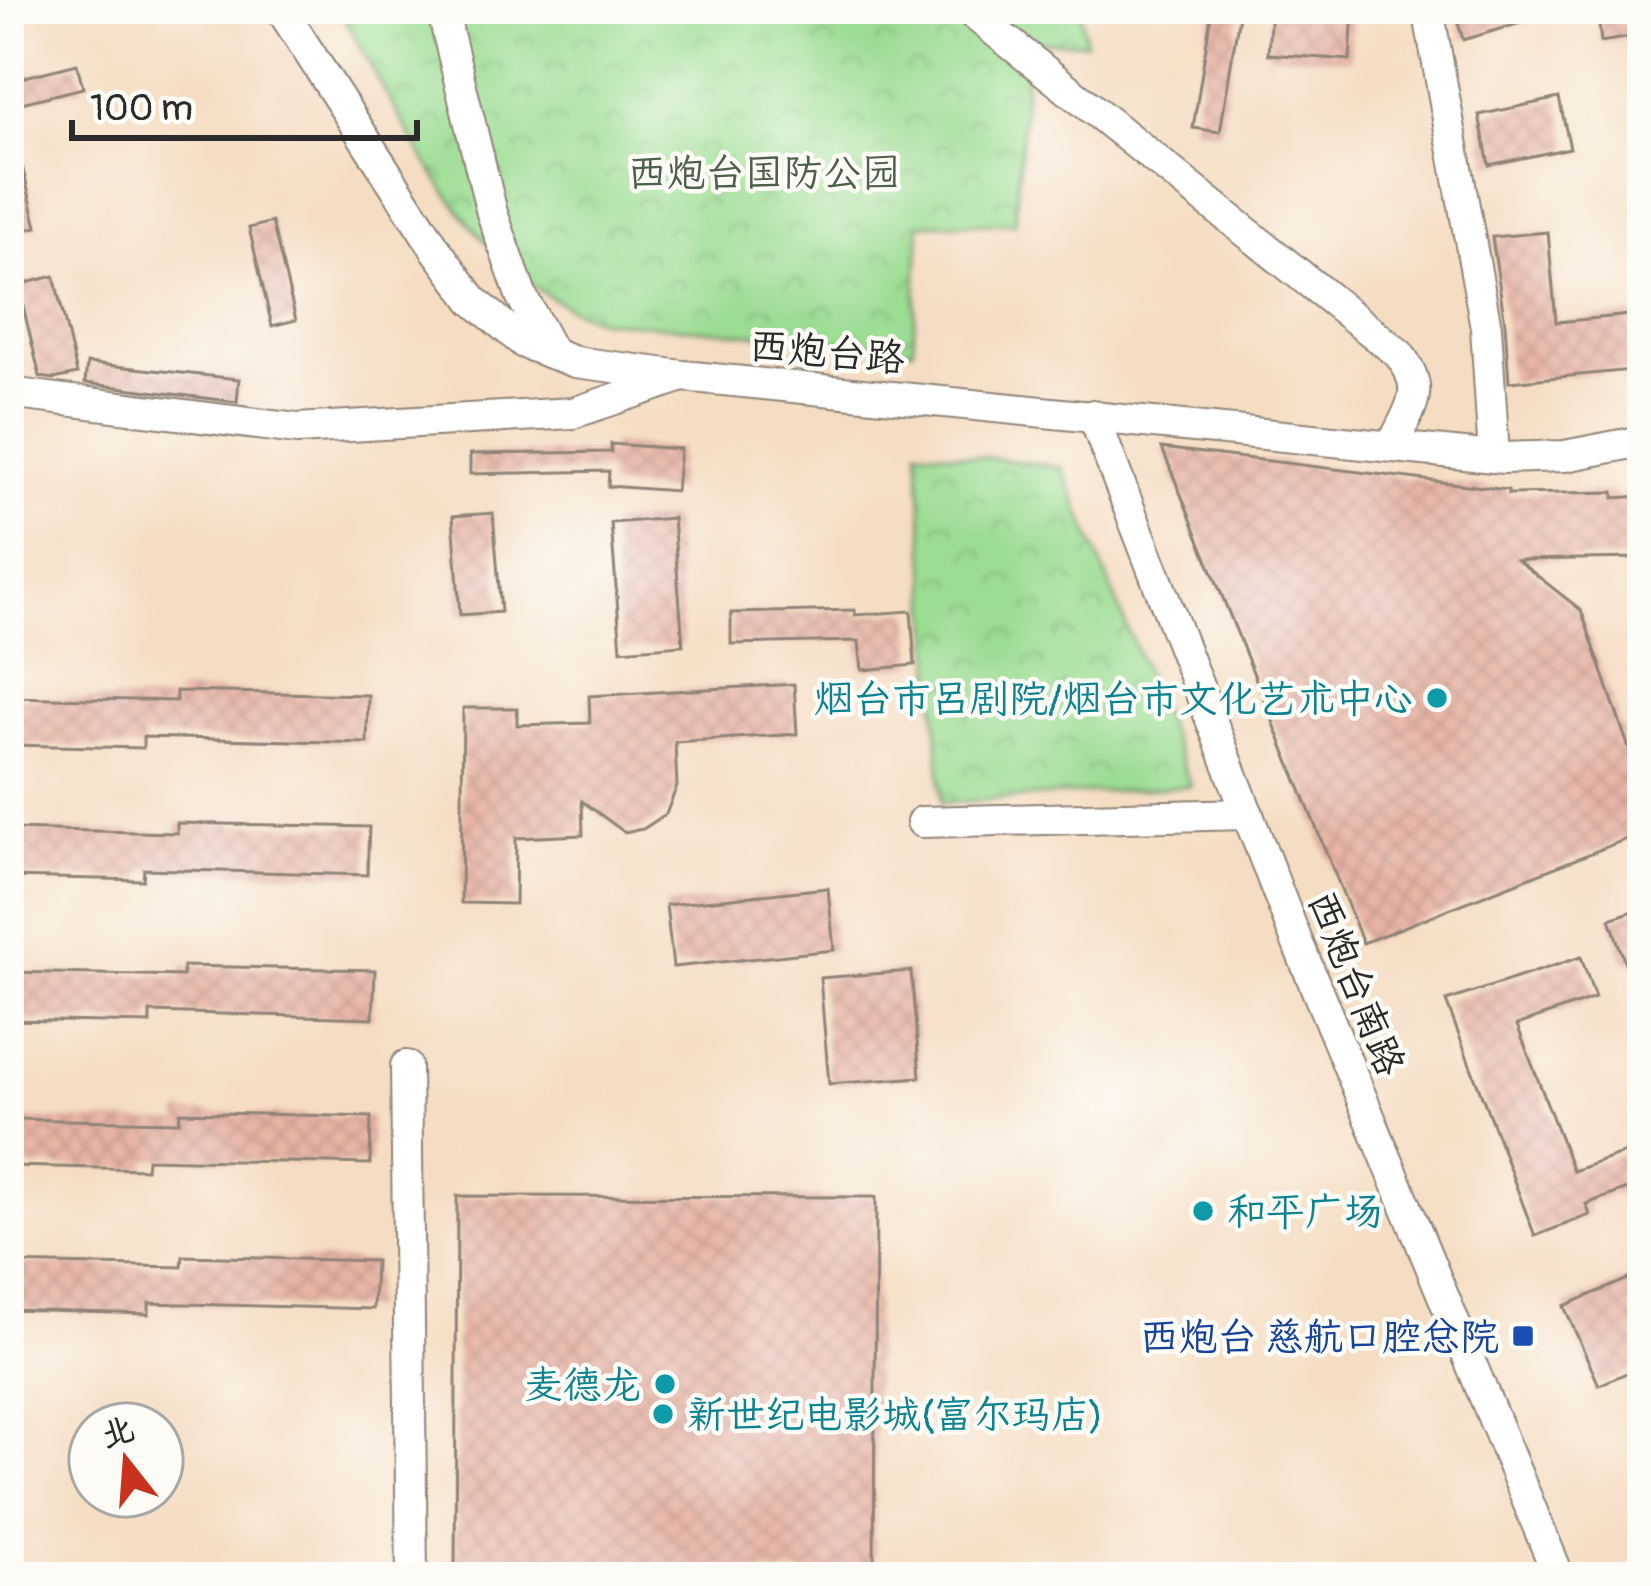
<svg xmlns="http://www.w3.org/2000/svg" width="1651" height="1586" font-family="Pangolin,'LXGW WenKai TC',sans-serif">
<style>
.park{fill:url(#park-crowns);stroke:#63845f;stroke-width:3}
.building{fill:url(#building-cross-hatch)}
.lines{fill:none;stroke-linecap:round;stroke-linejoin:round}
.minor-casing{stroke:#908477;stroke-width:34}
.minor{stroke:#fff;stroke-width:30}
.culture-dot{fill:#0f9aa8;stroke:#fdfcf7;stroke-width:4.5}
.transit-dot{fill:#1a4fb4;stroke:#fdfcf7;stroke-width:4.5}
.labels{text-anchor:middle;stroke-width:9;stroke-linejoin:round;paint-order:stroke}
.park-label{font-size:39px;fill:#4d604a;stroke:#fdfcf7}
.street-label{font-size:39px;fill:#2b2b2b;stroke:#fdfcf7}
.culture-label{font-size:39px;fill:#0d838f;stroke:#fdfcf7;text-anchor:end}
.transit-label{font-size:39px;fill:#164399;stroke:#fdfcf7;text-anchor:end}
</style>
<defs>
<pattern id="park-crowns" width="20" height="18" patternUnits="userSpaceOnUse" patternTransform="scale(3)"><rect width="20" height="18" fill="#9bdd93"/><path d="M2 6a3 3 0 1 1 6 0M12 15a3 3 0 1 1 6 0" fill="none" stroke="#86be7f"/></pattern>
<pattern id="building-cross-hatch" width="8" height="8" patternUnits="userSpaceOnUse" patternTransform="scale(3)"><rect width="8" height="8" fill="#e8b4a6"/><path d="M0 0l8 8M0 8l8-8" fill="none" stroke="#c79b8f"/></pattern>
</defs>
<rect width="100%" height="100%" fill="#fdfcf7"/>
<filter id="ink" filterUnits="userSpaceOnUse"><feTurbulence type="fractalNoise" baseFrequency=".00833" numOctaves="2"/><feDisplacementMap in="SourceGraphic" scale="24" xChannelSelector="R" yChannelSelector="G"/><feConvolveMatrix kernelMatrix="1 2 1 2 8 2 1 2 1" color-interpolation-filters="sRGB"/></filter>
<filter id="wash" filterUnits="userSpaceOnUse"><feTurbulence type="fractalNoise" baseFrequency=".004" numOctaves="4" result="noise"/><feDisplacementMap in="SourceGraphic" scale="48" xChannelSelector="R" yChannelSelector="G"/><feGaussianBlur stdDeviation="2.7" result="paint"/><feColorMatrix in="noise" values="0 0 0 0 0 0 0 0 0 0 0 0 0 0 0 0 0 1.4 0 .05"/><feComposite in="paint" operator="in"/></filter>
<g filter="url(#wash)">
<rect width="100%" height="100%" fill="#f5ddc3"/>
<g class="park">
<path d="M339,9H1080L1086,43L1028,41L1015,223L920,224L913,349L600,320C472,282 401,115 339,9Z"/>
<polygon points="918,449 1062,467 1191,786 942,803"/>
</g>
<g id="blocks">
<g class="building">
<polygon points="1212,9 1240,9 1220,132 1193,128"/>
<polygon points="1271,9 1353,9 1350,60 1268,54"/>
<polygon points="1454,9 1551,9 1552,14 1463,40"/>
<polygon points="1597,9 1642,9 1642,35 1601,42"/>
<polygon points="77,64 83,88 9,106 9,81"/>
<polygon points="1559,98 1570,148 1489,165 1479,115"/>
<polygon points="16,141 37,227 9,234 9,142"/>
<polygon points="272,222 296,320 272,326 249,228"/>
<polygon points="1548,232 1556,322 1642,314 1642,369 1509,382 1505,323 1492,237"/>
<polygon points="54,276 77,374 54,379 40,377 18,285"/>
<polygon points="87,363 239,379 237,402 85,383"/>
<polygon points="611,444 680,449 676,491 608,486 609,471 470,474 470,454 611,452"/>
<polygon points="1162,448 1508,490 1508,494 1614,492 1614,498 1642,496 1642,558 1517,560 1581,610 1642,786 1642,833 1363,943"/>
<polygon points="493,513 501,612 460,615 453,516"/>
<polygon points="673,518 683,645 621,650 611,523"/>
<polygon points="855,610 855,615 911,611 915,665 862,670 859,641 731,644 731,613"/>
<polygon points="794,684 797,734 675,742 677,786 666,814 643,829 624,832 582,801 583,835 516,838 515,904 461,903 463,708 517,708 517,725 590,723 589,696"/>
<polygon points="176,691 368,695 367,743 143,737 143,748 9,745 9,697 176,701"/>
<polygon points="177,823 369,827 367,875 144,869 143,880 9,877 9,829 177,833"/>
<polygon points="828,888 834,950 673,967 666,905"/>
<polygon points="1642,908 1642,958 1625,963 1610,919"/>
<polygon points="1581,957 1595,998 1517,1025 1573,1171 1642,1147 1642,1184 1586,1204 1590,1215 1535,1236 1446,1001"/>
<polygon points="183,966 375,970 373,1018 150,1012 150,1023 9,1020 9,972 183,976"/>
<polygon points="911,971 920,1077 829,1084 820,978"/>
<polygon points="180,1112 371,1117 370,1164 147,1159 146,1169 9,1166 9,1119 179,1122"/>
<polygon points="457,1196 876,1197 874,1573 455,1571"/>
<polygon points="183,1256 375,1261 373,1309 149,1303 149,1314 9,1310 9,1263 182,1267"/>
<polygon points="1642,1273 1642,1366 1599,1385 1564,1306"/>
</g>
</g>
</g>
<g filter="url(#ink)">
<use href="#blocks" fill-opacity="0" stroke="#908477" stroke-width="3"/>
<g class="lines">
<g class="minor-casing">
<g id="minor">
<polyline points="281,9 435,248 473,300 524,343 553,354 575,362 683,376 1504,458 1565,456 1642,441"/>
<polyline points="442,9 492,213 521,295 553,354"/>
<polyline points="1428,9 1486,327 1494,457"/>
<path d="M971,12L1399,354C1428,392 1410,407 1392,446"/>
<polyline points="9,393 297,429 573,413 677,378"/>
<polyline points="1093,415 1296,939 1559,1577"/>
<polyline points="922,822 1248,814"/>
<polyline points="406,1066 412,1577"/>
</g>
</g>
<use href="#minor" class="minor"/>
</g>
</g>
<g class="culture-dot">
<circle cx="1437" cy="698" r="12"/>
<circle cx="1203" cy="1211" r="12"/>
<circle cx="665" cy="1384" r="12"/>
<circle cx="663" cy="1414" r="12"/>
</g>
<rect class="transit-dot" x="1511" y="1324" width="24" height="24" rx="6"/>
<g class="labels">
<g class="park-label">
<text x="764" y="186">西炮台国防公园</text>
</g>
<g class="street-label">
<text transform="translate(827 351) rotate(5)" y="14">西炮台路</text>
<text transform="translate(1357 983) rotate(68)" y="14">西炮台南路</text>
</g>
<g class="culture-label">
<text x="1413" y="712">烟台市吕剧院/烟台市文化艺术中心</text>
<text x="1227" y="1225" text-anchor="start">和平广场</text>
<text x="641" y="1398">麦德龙</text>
<text x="687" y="1428" text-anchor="start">新世纪电影城(富尔玛店)</text>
</g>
<g class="transit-label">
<text x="1499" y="1350">西炮台 慈航口腔总院</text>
</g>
</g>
<rect width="1651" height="1586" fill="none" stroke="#fdfcf7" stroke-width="48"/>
<g transform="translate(126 1460) rotate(343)"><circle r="57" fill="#fdfcf7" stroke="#a9a8a5" stroke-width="3"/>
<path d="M0-9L21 45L0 30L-21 45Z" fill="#c8321e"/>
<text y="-18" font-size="33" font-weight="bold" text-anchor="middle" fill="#2b2b2b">北</text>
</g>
<path d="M72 120v18h345v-18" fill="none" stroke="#2b2b2b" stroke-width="6"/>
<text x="90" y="120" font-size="36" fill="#2b2b2b" stroke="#fdfcf7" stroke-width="9" paint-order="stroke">100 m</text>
</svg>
